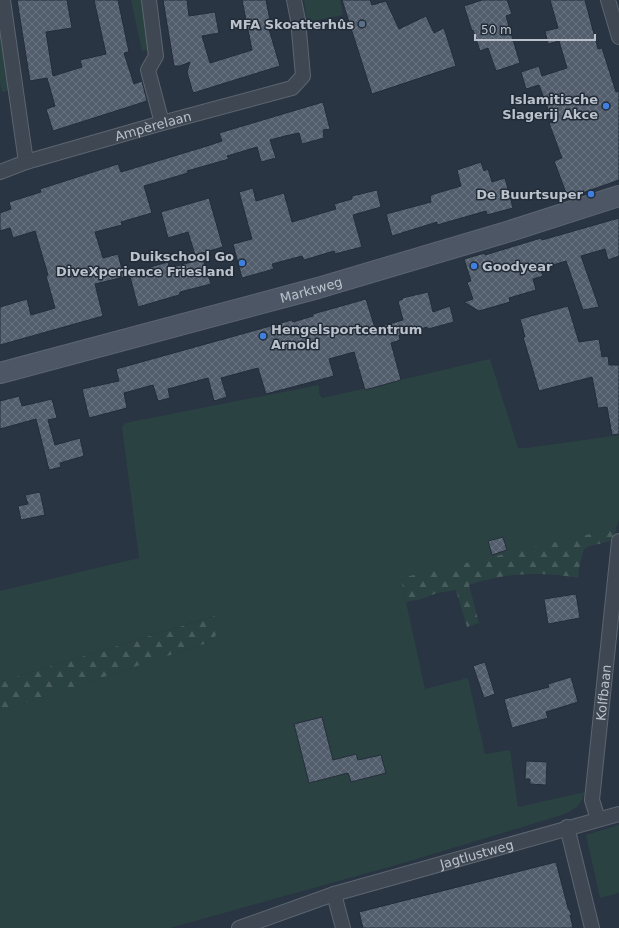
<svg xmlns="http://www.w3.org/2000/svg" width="619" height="928" font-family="'DejaVu Sans',sans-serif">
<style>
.grass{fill:#2b4243}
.forest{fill:url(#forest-firs)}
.building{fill:url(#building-cross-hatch);stroke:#242e3a}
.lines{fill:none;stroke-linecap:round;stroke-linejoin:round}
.street-casing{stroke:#5c6570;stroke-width:16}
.secondary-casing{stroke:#5c6570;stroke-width:22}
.street{stroke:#3e4752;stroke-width:14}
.secondary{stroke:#4c5665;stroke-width:20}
.service-dot{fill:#5c6f8a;stroke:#222c38;stroke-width:1.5}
.shop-dot{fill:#3f7fe0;stroke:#222c38;stroke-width:1.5}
.labels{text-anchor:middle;stroke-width:3;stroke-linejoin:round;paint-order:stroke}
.poi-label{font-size:13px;font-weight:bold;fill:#bbc2cc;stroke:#222c38;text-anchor:end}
.street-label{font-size:13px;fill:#bbc2cc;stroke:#222c38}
</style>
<defs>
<pattern id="forest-firs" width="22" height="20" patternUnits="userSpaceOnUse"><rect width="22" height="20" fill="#2b4243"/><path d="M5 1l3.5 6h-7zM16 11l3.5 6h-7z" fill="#485c5d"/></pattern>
<pattern id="building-cross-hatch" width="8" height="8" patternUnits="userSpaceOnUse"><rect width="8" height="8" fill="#535e6d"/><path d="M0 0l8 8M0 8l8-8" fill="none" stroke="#6a7381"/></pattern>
</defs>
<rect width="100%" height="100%" fill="#293542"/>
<g class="grass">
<polygon points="131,0 143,0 150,49 142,51"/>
<polygon points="304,0 340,0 343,15 307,22"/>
<polygon points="0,30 3,30 14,90 2,92 0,82"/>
<polygon points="490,359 518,448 527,448 619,435 619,520 616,528 401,579 425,689 468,678 485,754 510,750 518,807 585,792 582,800 577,807 565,814 403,863 170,928 0,928 0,711 213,641 214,616 0,682 0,591 139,558 122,427 125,423 319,385 319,393 322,398 332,396"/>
<polygon points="619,825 619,893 600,898 586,835"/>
</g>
<g class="forest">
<path d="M616,528L615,540L590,546L584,549L579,568L578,578C542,571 503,573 469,585L479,623L467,627L456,590L437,593L421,599L406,602L401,578Z"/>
<polygon points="215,616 214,621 218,630 213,641 0,711 0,682"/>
</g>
<g class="building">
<polygon points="17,0 67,0 72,28 46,32 53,76 82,67 80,60 106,54 94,0 118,0 129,52 124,53 134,84 142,81 147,101 53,131 46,109 55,106 47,78 30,81"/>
<polygon points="163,0 187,0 189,16 215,12 219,33 202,36 210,63 252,50 242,0 266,0 271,25 268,26 280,66 193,93 187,72 190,62 180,66 174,66"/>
<polygon points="342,0 370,0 372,5 386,1 399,29 426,16 434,33 444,28 456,66 372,94"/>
<polygon points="482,0 507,0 512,14 506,16 520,63 496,71 488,48 480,51 473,30 472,31 464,6"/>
<polygon points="550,0 585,0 598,49 602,48 616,92 619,91 619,180 568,198 554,161 562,158 549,123 553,122 539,85 526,89 521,72 539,66 542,76 567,68 559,41 548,44 545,31 558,28"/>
<polygon points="323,102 330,129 323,130 324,138 302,144 299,133 285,136 270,140 276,158 261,162 257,147 227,156 229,159 187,171 188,173 144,186 152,213 121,222 122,225 95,232 103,258 118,254 124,277 95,284 103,316 0,345 0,307 27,299 31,315 55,308 46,276 48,275 35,231 13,238 10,228 0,231 0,213 11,209 9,202 41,192 40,189 118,164 121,172 207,146 222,141 219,133"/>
<polygon points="481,162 484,171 488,169 492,182 505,178 513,208 487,215 486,211 437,225 437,222 392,236 386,214 431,202 430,196 434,194 461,186 457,170"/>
<polygon points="253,188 256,201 284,193 292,222 336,209 334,204 352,199 352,196 377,190 381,207 353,215 362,247 335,254 334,251 304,260 302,256 272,264 274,269 242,278 233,244 252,239 239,192"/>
<polygon points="209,198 223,247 195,255 188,232 168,238 161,212"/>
<polygon points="619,218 619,256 608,260 605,249 581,256 599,307 583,310 566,261 540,269 543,276 533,279 536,290 509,298 510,302 479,311 464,302 473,299 467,282 471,281 464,259 485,253 485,255 541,238 542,240"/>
<polygon points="203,259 211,284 180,292 179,295 138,307 129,273 168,262 169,268"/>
<polygon points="428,292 433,312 450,306 454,322 428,329 427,327 399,335 400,340 391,343 401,380 365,390 354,352 329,359 334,376 266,394 258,368 221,378 227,397 214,401 208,378 168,389 170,398 158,401 153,385 124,393 127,408 89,418 82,389 119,381 116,369 292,320 293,322 313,316 313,314 366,299 375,328 403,320 398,301 403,299 402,298"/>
<polygon points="568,306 579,342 599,339 602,357 608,356 609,365 619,365 619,434 612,435 607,407 598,408 592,377 539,391 523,337 525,337 520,319"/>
<polygon points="19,396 22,406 52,399 57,418 48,420 55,445 80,438 84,456 60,463 61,467 49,470 36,419 0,429 0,401"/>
<polygon points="40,492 45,515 21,520 18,506 28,504 25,495"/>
<polygon points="503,537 507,550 492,555 488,541"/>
<polygon points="576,594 580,618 548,624 544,599"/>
<polygon points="485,662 495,694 484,698 473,666"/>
<polygon points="571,677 578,702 546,712 548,718 512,728 504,699 549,687 548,684"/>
<polygon points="322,717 333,760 356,754 358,760 381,755 386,773 351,782 348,773 309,783 294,724"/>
<polygon points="526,761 547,762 546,785 530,784 530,779 525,779"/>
<polygon points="556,862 568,908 572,915 570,915 573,928 363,928 359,912"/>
</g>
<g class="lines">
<g class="street-casing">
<g id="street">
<polyline points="3,0 26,162"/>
<polyline points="149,0 156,56 148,70 162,123"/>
<polyline points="608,0 619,37"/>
<path id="s1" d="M0,172L26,162L162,123L292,88L303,76L298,20L294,0"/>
<path id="s2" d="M598,819L592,800L619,541"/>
<polyline points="567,827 592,928"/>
<polyline points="334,894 343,928"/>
<path id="s3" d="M239,928L334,894L619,814"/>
</g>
</g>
<g class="secondary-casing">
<g id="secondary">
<path id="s4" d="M0,373L318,288L510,231L619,196"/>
</g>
</g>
<use href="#street" class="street"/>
<use href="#secondary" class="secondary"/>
</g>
<circle class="service-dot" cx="362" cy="24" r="4"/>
<g class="shop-dot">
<circle cx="606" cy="106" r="4"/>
<circle cx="591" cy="194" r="4"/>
<circle cx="242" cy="263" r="4"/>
<circle cx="474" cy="266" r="4"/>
<circle cx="263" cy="336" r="4"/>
</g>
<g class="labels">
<g class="poi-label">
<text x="354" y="29">MFA Skoatterhûs</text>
<text x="598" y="104">Islamitische<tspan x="598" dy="15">Slagerij Akce</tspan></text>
<text x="583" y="199">De Buurtsuper</text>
<text x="234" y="261">Duikschool Go<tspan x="234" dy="15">DiveXperience Friesland</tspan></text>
<text x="482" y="271" text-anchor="start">Goodyear</text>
<text x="271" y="334" text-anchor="start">Hengelsportcentrum<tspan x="271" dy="15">Arnold</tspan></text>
</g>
<g class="street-label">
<text dy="5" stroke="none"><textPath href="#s1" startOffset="160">Ampèrelaan</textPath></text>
<text dy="5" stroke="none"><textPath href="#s4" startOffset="322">Marktweg</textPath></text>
<text dy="5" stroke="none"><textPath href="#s2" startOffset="128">Kolfbaan</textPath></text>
<text dy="5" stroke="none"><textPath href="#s3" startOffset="249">Jagtlustweg</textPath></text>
</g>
</g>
<path d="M475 34v6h120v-6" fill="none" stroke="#bbc2cc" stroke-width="2"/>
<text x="481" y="34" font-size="12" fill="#bbc2cc" stroke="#222c38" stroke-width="3" paint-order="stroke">50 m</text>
</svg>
